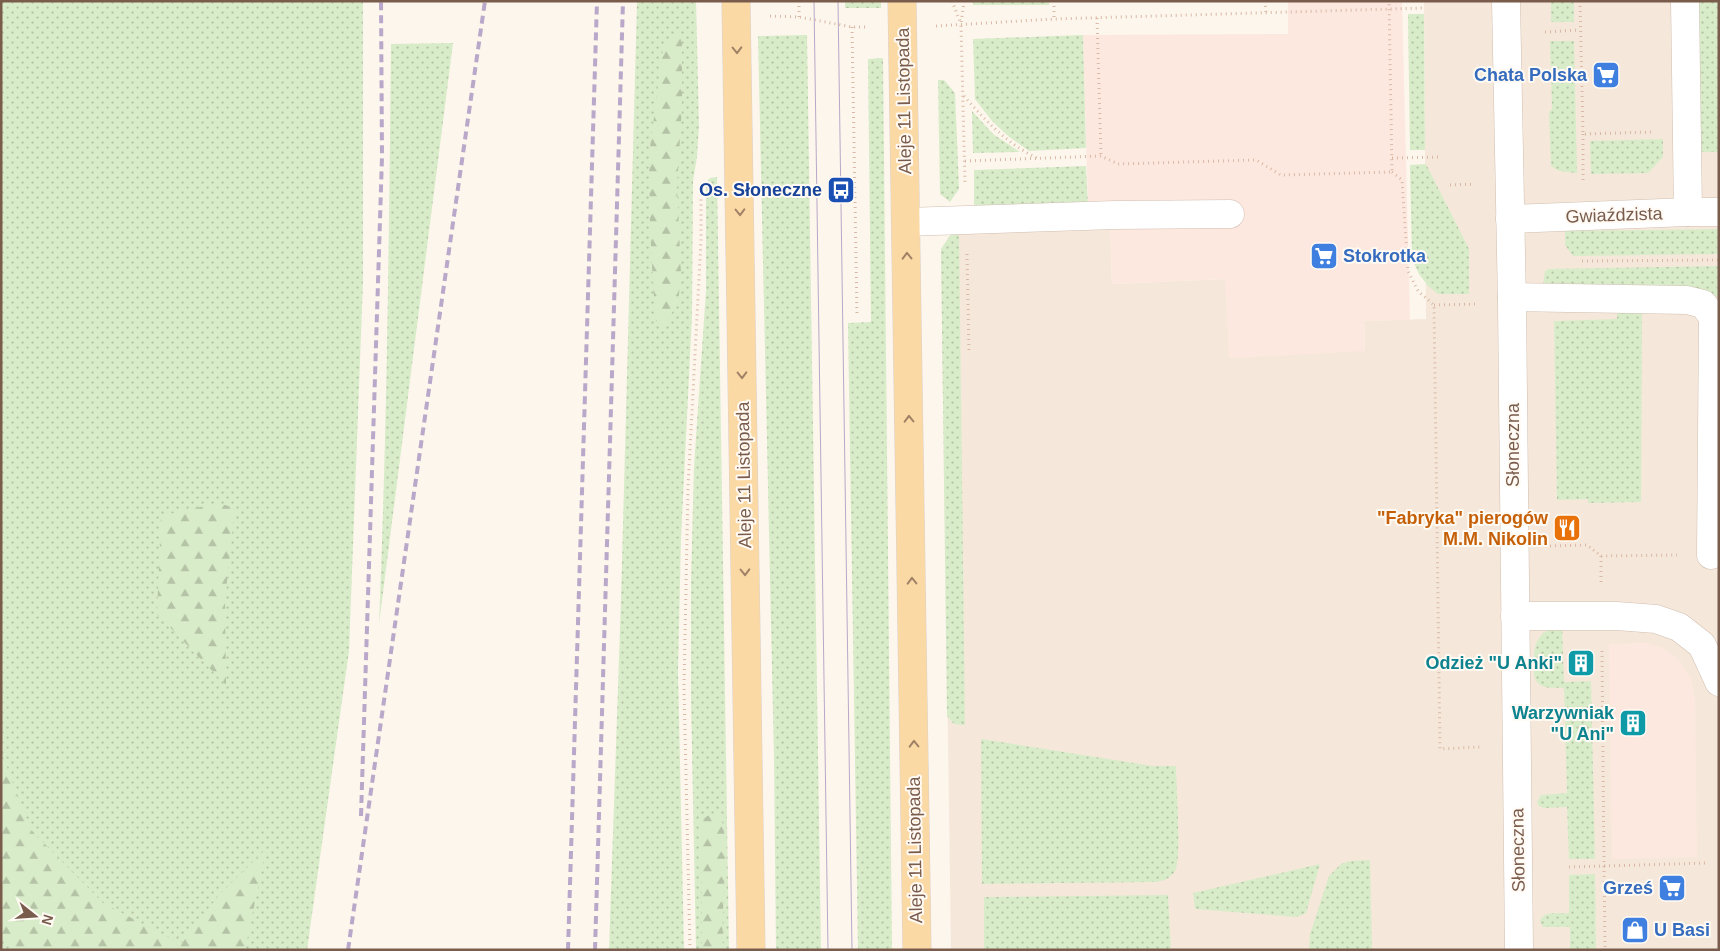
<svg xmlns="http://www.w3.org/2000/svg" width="1720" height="951" font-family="Helvetica,sans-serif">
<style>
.residential{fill:#f5e8da}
.commercial{fill:#fde8e0}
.grass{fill:url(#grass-dots)}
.forest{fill:url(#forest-firs)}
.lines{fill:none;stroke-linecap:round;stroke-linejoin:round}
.minor-casing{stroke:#d1beb0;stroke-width:29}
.major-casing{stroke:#dad1cd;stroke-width:29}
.path{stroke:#d9b8a5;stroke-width:3;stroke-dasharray:1 4;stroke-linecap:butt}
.minor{stroke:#fff;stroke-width:28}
.major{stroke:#fbd9a5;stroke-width:28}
.tram{stroke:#b9a8c9;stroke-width:1}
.rail{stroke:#b9a8c9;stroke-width:4;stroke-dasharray:8 5;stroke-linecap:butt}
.oneway{stroke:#a18267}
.labels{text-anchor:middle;stroke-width:4;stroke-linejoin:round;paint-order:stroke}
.shop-label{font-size:18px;font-weight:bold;fill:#366cbe;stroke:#fffaf3;text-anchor:end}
.street-label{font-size:18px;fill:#7a5c4d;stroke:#fffaf3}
.transit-label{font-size:18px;font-weight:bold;fill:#164399;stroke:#fffaf3;text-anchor:end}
.food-label{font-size:18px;font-weight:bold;fill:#c56008;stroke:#fffaf3;text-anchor:end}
.culture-label{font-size:18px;font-weight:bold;fill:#0d838f;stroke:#fffaf3;text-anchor:end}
</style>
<defs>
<pattern id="grass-dots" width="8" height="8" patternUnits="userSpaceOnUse" patternTransform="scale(1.25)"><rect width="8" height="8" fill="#d8ecc9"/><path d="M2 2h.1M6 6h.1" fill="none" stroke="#b4c2a5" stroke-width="1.8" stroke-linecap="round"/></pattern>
<pattern id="forest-firs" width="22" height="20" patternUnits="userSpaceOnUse" patternTransform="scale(1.25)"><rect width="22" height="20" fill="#d8ecc9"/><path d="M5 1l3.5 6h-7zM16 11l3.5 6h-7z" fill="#b4c2a5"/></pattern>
</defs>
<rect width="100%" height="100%" fill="#fdf6ec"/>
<polygon class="residential" points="1424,1 1719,1 1719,950 951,950 941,249 951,234 1110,224 1112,284 1225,279 1365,351 1364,321 1426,319"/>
<g class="commercial">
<polygon points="1288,1 1402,1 1410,320 1364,321 1365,351 1229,358 1225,279 1112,284 1110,224 1088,207 1083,35 1288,34"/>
<polygon points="1646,643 1665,649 1680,661 1690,677 1695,698 1697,857 1612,859 1609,644"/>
</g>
<g class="grass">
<polygon points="1,1 363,1 363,281 349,651 307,950 1,950"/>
<polygon points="637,1 696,1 699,125 697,157 693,181 692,316 681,537 678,671 684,950 609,950 621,600"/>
<rect x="845" y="1" width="36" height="7"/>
<rect x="973" y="1" width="76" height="4"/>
<rect x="1551" y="1" width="23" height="21"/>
<polygon points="1696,1 1719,1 1719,152 1699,152"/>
<polygon points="1408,14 1424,14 1425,150 1410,150"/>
<polygon points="807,35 821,950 776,950 774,758 758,36"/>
<polygon points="1083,35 1086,148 1029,151 1008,136 992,121 975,99 973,39"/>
<polygon points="1550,41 1574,41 1577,173 1559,171 1551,166 1549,112 1552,109"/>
<path d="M453,43L379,624C387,431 389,237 391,44Z"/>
<polygon points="883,58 892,950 858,950 848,323 871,322 868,59"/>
<polygon points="938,80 944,80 955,93 959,189 950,202 940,194"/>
<polygon points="972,111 993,134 1020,152 973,153"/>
<polygon points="1663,139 1663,157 1648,173 1591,174 1590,141"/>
<polygon points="1426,164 1469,249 1469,294 1438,294 1428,286 1419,274 1412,259 1410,165"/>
<polygon points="1086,166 1088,207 974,211 974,170"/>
<polygon points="717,177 729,950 696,950 691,699 691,582 694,467 706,290 706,182 710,178"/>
<polygon points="1719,229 1719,254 1573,256 1565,245 1565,231"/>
<polygon points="959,231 965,725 954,724 947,716 941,249 951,234"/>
<polygon points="1719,266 1719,298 1710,293 1543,286 1545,271 1549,269"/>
<polygon points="1642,308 1641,502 1588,503 1588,499 1557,500 1554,321 1617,319 1617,309"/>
<path d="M1562,626L1564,682L1591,681L1595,859H1569L1567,807L1544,808L1539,806L1537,802L1541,795L1567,793L1564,688C1556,687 1545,690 1538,683C1533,678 1534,671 1534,665C1533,642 1539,629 1562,626Z"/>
<path d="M981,739L1153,766H1176C1176,786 1182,857 1175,871C1171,878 1164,881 1156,882L982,884Z"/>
<polygon points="1370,860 1372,950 1309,950 1310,934 1329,876 1341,864 1350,861"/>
<polygon points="1320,864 1306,913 1297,917 1195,909 1193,893"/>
<path d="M1595,874L1596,950H1570V927H1543L1540,921C1544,910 1559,914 1569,913V875Z"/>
<polygon points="1168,895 1171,950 984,950 984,897"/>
</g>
<g class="forest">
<polygon points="679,33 682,42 682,105 677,187 681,275 678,303 661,330 656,321 653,285 650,226 649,155 664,41"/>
<polygon points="218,503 235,508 225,599 226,685 157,614 161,516"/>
<polygon points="1,752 31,830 103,903 181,944 219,895 266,849 245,950 11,950 1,935"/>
<path d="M714,813L720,814C728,837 725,864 724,888C723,908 722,929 723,950H702V898L700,820Z"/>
</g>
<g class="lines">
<g class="minor-casing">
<g id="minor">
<polyline points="1506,1 1512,303 1519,950"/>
<polyline points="1685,1 1688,212"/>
<polyline points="1510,219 1688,212 1719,212"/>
<polyline points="906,222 1115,215 1230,214"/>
<polyline points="1512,297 1687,300 1703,304 1713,317 1711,555"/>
<polyline points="1515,616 1617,616 1656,619 1679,627 1702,645 1719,682"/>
</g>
</g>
<g class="major-casing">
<g id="major">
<polyline points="736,1 751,950"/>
<polyline points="902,1 917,950"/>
</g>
</g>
<g class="path">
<polyline points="799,1 799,17"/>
<polyline points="952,1 961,24"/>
<polyline points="964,1 961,24 965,185"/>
<polyline points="1054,1 1054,19"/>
<polyline points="1265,1 1266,13"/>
<polyline points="1580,1 1583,134 1651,132"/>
<polyline points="770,16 799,17 852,27 867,27"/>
<polyline points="1097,18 1101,156"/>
<polyline points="936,26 1054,19 1424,8"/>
<polyline points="852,27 857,317"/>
<polyline points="1545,32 1580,30"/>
<path d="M964,96C985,120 1007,144 1037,158"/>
<polyline points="1583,134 1583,181"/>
<polyline points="1392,158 1441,157"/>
<polyline points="965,161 1101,156 1118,164 1256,160 1281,175 1392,172 1389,1"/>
<polyline points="1392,172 1402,180 1408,271 1418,291 1434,305 1440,749 1480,747"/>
<polyline points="1450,185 1475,184"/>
<polyline points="967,254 969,353"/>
<polyline points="1582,261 1719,260"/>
<polyline points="1434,305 1478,304"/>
<polyline points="1550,546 1587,545 1601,556 1677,555"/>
<polyline points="1601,556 1601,582"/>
<polyline points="1602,651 1604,866 1707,863"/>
<polyline points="1569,867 1604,866 1605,950"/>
<polyline points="690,950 684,687 688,488 701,240 701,181"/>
</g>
<use href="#minor" class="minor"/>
<use href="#major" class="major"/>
<g class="tram">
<polyline points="814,1 828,950"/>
<polyline points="838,1 852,950"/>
</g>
<g class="rail">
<polyline points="361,816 382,157 381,1"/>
<polyline points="348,950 485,1"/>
<polyline points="568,950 597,1"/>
<polyline points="595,950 623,1"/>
</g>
</g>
<defs><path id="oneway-chevron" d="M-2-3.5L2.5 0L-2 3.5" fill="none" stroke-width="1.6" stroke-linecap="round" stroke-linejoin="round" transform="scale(1.25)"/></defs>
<g class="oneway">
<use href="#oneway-chevron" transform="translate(737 50) rotate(89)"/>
<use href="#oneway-chevron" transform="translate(740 212) rotate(89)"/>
<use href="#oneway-chevron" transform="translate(907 256) rotate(-91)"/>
<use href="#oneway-chevron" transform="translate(742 375) rotate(89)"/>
<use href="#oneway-chevron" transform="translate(909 419) rotate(-91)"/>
<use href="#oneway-chevron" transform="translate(745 572) rotate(89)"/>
<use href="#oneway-chevron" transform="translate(912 581) rotate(-91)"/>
<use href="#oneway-chevron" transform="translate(914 744) rotate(-91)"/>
</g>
<defs>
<g id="supermarket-square" transform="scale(1.4375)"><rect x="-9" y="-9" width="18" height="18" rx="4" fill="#3f7fe0" stroke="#fffaf3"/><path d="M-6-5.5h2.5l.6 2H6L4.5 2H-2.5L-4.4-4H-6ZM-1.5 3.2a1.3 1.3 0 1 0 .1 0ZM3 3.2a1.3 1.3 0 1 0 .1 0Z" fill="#fff"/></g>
<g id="bus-square" transform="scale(1.4375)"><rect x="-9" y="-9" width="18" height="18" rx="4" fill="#1a4fb4" stroke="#fffaf3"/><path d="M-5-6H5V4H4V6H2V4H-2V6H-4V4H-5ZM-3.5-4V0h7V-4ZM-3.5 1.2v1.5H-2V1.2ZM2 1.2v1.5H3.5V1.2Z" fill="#fff"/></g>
<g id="restaurant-square" transform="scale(1.4375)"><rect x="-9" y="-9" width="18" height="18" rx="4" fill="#e8710a" stroke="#fffaf3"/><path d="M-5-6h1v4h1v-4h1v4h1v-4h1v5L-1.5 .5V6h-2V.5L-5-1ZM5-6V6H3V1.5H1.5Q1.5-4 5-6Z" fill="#fff"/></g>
<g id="building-square" transform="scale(1.4375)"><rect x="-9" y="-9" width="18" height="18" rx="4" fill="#0f9aa8" stroke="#fffaf3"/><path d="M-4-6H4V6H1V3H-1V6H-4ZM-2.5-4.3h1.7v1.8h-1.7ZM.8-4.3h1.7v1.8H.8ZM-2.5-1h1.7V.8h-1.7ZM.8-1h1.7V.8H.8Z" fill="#fff"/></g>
<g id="shop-square" transform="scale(1.4375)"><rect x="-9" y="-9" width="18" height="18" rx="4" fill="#3f7fe0" stroke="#fffaf3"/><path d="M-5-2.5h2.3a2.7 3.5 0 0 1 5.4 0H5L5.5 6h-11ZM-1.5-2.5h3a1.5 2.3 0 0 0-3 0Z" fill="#fff"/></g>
</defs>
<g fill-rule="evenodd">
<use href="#supermarket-square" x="1606" y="75"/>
<use href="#bus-square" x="841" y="190"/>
<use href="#supermarket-square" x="1324" y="256"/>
<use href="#restaurant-square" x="1567" y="528"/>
<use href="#building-square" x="1581" y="663"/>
<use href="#building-square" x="1633" y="723"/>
<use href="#supermarket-square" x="1672" y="888"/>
<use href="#shop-square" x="1635" y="930"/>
</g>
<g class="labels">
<g class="shop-label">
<text x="1587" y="81">Chata Polska</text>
<text x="1343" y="262" text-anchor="start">Stokrotka</text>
<text x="1653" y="894">Grześ</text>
<text x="1654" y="936" text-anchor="start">U Basi</text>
</g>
<g class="street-label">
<text transform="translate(904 101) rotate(-91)" y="6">Aleje 11 Listopada</text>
<text transform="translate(1614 215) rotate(-2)" y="6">Gwiaździsta</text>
<text transform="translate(1513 445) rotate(-90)" y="6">Słoneczna</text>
<text transform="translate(744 475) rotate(-91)" y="6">Aleje 11 Listopada</text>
<text transform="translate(915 850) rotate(-91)" y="6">Aleje 11 Listopada</text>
<text transform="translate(1518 850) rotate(-91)" y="6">Słoneczna</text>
</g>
<g class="transit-label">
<text x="822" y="196">Os. Słoneczne</text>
</g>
<g class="food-label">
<text x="1548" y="524">"Fabryka" pierogów<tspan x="1548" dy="21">M.M. Nikolin</tspan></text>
</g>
<g class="culture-label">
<text x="1562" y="669">Odzież "U Anki"</text>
<text x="1614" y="719">Warzywniak<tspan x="1614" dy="21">"U Ani"</tspan></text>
</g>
</g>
<rect width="1720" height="951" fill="none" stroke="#7a5c4d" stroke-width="5"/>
<g transform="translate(35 916) rotate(107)" stroke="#fffaf3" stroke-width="4" paint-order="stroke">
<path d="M0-4L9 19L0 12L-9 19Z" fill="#7a5c4d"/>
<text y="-8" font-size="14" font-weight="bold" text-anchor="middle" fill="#7a5c4d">N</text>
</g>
</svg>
